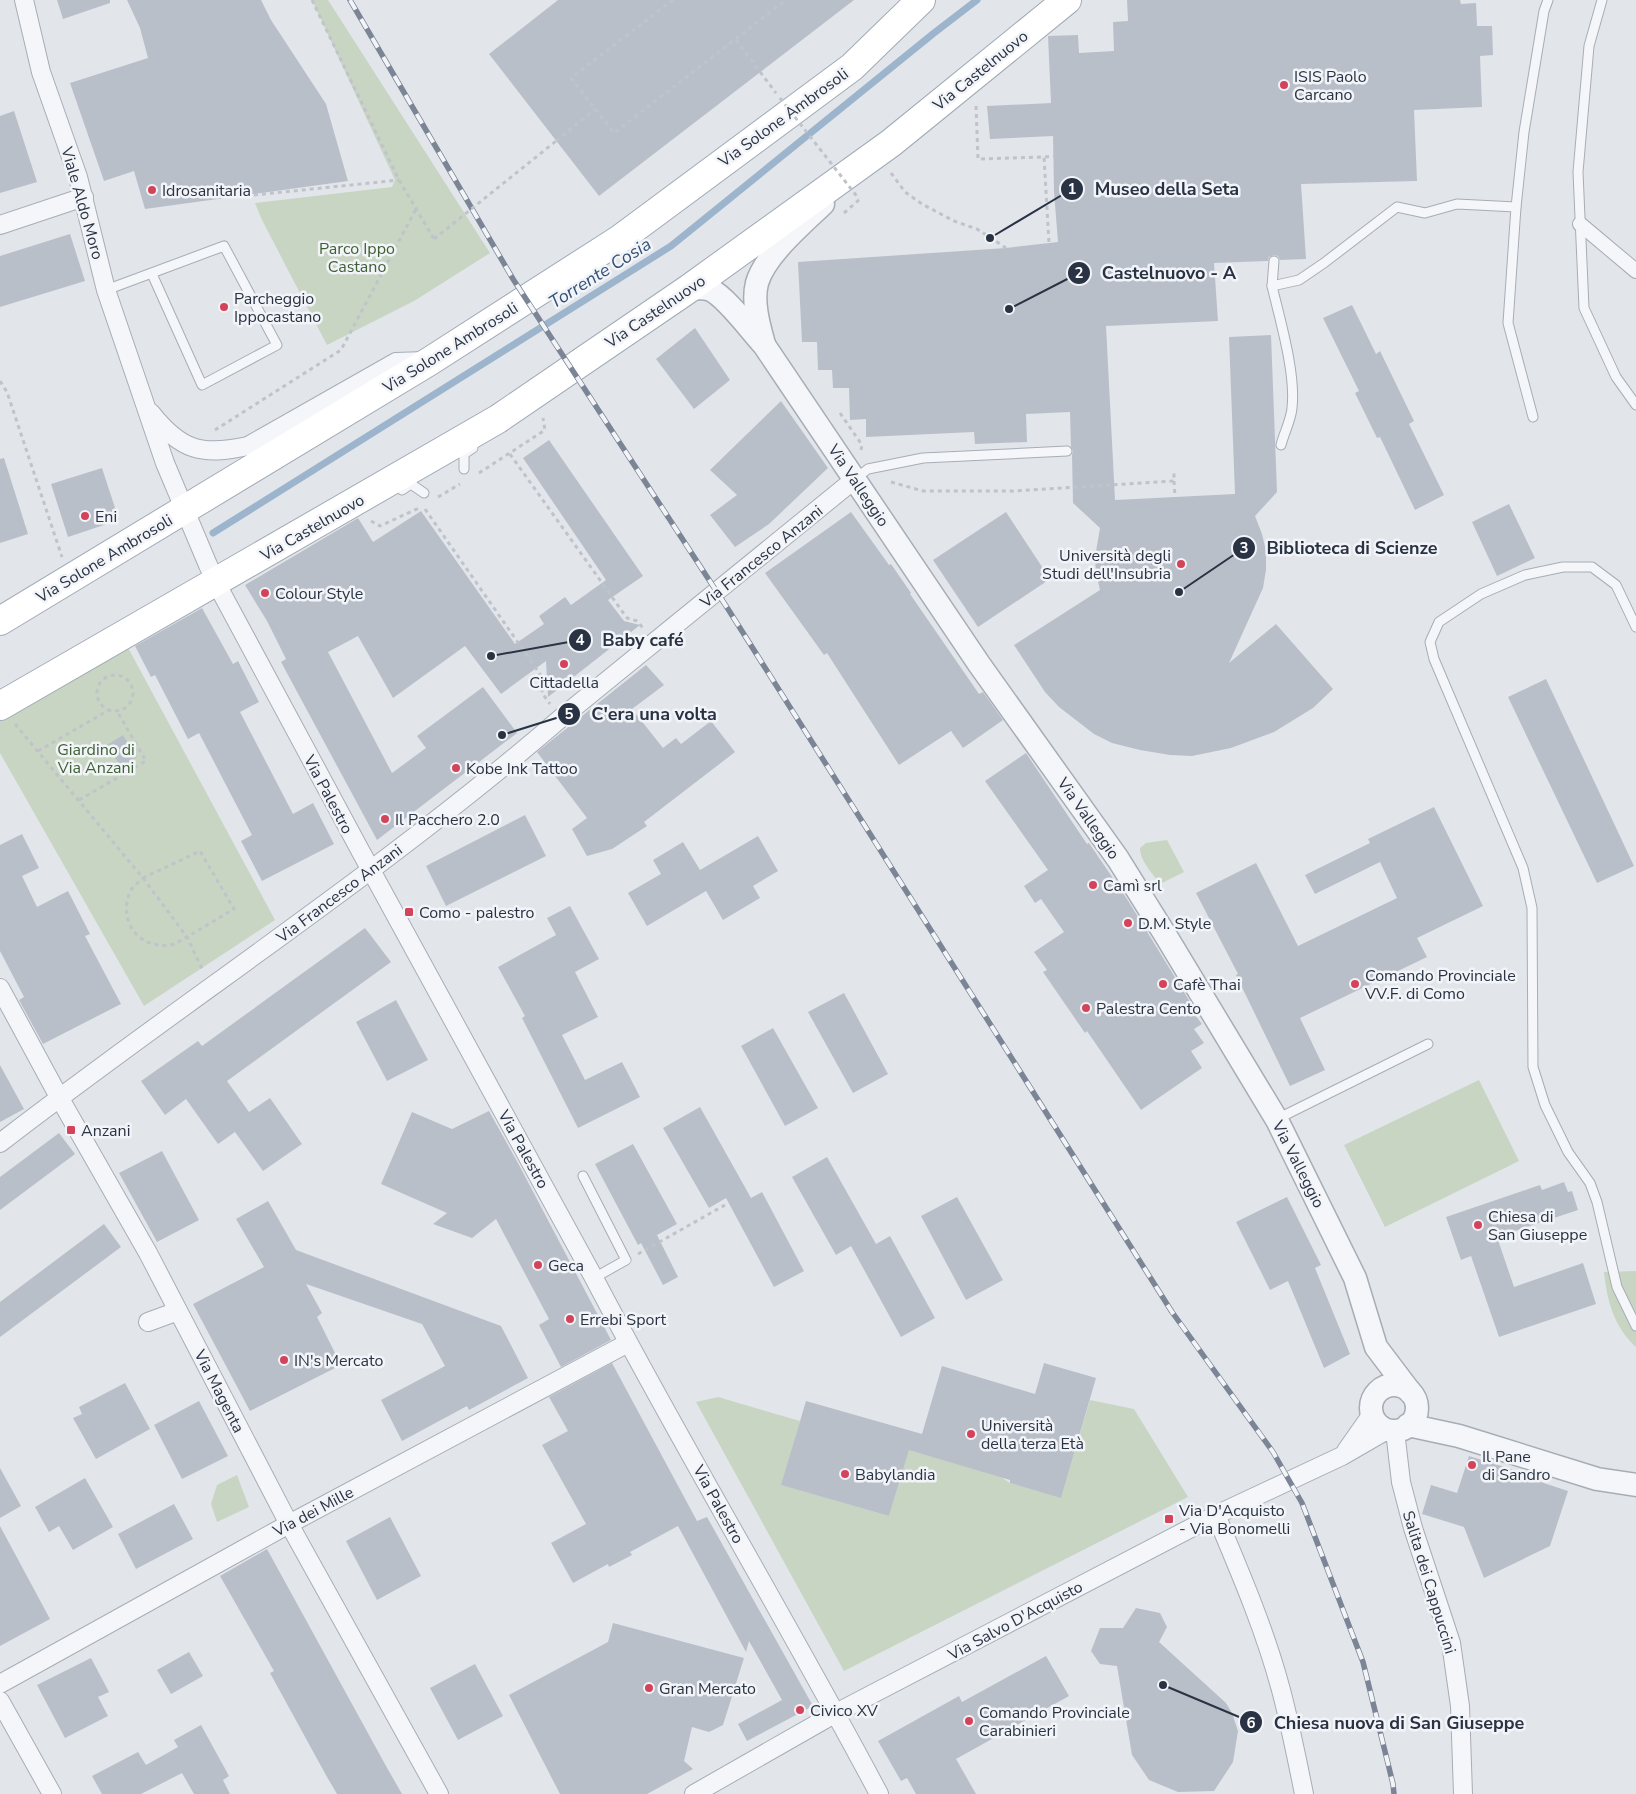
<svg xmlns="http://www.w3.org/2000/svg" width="1636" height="1794" font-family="'Nunito Sans',sans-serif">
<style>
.green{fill:#c8d5c3}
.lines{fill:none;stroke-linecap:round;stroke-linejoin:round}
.stream{stroke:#9cb4cc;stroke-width:7}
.building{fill:#b9bfc9}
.service-casing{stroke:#a7adb6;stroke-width:11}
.pedestrian-casing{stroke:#a7adb6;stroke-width:16}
.minor-casing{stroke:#a7adb6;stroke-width:20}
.tertiary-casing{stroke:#a7adb6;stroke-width:25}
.primary-casing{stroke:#a1aab7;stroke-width:30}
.path{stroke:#c0c3ca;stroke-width:3;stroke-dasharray:4 4;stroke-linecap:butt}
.service{stroke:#f5f6f9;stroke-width:9}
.pedestrian{stroke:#f5f6f9;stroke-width:14}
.minor{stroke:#f5f6f9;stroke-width:18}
.tertiary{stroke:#f5f6f9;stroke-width:22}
.primary{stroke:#fff;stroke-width:28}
.rail-casing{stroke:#7b8595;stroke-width:5.5}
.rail{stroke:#f2f4f8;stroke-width:4;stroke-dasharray:11;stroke-linecap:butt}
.path-bridge{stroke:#c0c3ca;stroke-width:3;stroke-dasharray:4 4;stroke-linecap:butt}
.poi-dot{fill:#d3435a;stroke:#f2f4f8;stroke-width:2}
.labels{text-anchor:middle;stroke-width:5;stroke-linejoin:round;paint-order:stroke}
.street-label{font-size:16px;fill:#293344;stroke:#f2f4f8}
.poi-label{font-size:16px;fill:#293344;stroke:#f2f4f8;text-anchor:start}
.park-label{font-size:16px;fill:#3e6036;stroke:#f2f4f8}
.water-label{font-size:18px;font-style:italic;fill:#325279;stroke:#f2f4f8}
.leader{fill:none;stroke:#293344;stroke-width:2}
.callout-dot{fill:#293344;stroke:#f2f4f8;stroke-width:2}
.mark-label{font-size:15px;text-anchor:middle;font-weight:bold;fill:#fff}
.callout-label{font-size:18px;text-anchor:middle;font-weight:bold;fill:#293344;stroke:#f2f4f8;stroke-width:5;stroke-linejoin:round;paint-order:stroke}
</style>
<rect width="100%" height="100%" fill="#e2e6eb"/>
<g class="green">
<polygon points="312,0 328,0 490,253 414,301 327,345 262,220 255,203 392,187 395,180"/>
<polygon points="126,644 275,920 144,1006 0,753 0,717"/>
<path d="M1167,840L1184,872L1160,884C1153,874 1140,861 1140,848L1146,843Z"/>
<polygon points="1479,1080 1519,1161 1385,1227 1344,1145"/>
<path d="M1636,1271V1347C1614,1327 1607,1301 1604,1272Z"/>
<polygon points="718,1397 800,1421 782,1485 889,1516 909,1449 1001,1477 1010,1483 1061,1497 1090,1400 1134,1409 1188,1497 844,1671 696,1402"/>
<polygon points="237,1475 249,1507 217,1522 211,1504 217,1485"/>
</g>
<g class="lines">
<polyline class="stream" points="213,533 671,246 934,33 977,0"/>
</g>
<g class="building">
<polygon points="57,0 110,0 110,3 63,19"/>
<polygon points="127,0 261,0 271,20 326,104 348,181 145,209 134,171 104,181 70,83 148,58 140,28"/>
<polygon points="558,0 854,0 599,196 489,54"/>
<polygon points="1127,0 1460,0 1461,4 1476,3 1477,26 1492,26 1493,55 1480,56 1482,107 1414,110 1417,181 1301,184 1306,259 1280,260 1278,256 1274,255 1269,257 1268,261 1214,263 1218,321 1106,326 1115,500 1235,494 1229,337 1271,335 1277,492 1255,516 1262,534 1266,551 1266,570 1263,588 1229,663 1276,624 1333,689 1313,708 1274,732 1231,748 1192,756 1170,755 1140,750 1112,743 1094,734 1059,707 1045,692 1014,645 1100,590 1096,573 1095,557 1100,528 1073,503 1072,455 1073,451 1071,447 1070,412 1026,414 1027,442 975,444 974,432 866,437 866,419 850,420 849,388 833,388 832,370 818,370 817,342 802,342 798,262 1006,248 1058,242 1054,192 1053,136 990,139 987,106 1051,103 1048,36 1078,35 1079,53 1114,51 1113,22 1128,21"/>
<polygon points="14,111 37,182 0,193 0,116"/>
<polygon points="70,234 85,281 0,307 0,256"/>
<polygon points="1352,305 1376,354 1380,351 1414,421 1409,424 1444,495 1415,510 1380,437 1377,438 1355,393 1359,391 1323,318"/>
<polygon points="695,328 730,380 694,409 656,359"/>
<polygon points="781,401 828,468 769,524 735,547 710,515 737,495 710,470"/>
<polygon points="549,440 643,576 608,600 624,621 640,625 548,697 546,661 501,694 465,646 393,698 358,636 328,652 392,773 426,748 417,736 483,687 517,733 377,840 281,662 286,659 267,621 245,585 358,518 373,542 421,511 515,644 544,624 539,616 565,597 571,605 606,580 523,458"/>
<polygon points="4,458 28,534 0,543 0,459"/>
<polygon points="102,468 119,520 68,537 51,484"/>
<polygon points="1509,504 1535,558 1497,576 1472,522"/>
<polygon points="851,512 889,565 891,564 911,593 910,594 979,694 983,692 1003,720 963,748 951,731 899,765 827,653 824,655 765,573"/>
<polygon points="1006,512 1050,579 978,627 933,560"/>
<polygon points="202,608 233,664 238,661 259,702 240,712 293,814 313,803 334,844 262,881 241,841 252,835 199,733 188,739 155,675 151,677 135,646"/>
<polygon points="646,665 664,685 632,709 663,748 676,738 681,744 711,721 735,752 644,822 647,826 612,849 587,856 572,829 587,818 537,752"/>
<polygon points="1546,679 1634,866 1597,883 1508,697"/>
<polygon points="123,735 137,757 121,767 107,745"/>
<polygon points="1026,753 1087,844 1089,843 1127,899 1195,1010 1193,1012 1202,1024 1194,1029 1204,1043 1191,1051 1202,1068 1141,1110 1087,1031 1085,1033 1043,972 1047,970 1034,952 1064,932 1041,899 1035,903 1024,886 1048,870 985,781"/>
<polygon points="1434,807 1483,906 1417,938 1427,957 1300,1018 1325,1070 1290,1086 1236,975 1238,974 1196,893 1256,863 1298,946 1397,898 1380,862 1315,894 1305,875 1370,843 1368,839"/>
<polygon points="525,815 546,856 446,906 426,866"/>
<polygon points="22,834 39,868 22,876 37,907 68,891 90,934 85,936 121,1004 43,1044 19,1000 24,997 0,951 0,845"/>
<polygon points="758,836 778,871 753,886 760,898 723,920 706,891 647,926 628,893 661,874 653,860 683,842 700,870"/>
<polygon points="570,906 599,959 575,972 598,1017 562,1035 585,1080 622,1062 640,1097 578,1128 522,1018 525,1016 498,967 556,935 547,918"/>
<polygon points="365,928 391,962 227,1081 249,1112 270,1098 302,1144 263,1171 235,1132 218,1144 186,1099 165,1115 141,1081 198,1041 202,1046"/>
<polygon points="844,993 888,1074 853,1093 808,1012"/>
<polygon points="396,1000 428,1060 387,1081 356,1022"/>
<polygon points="773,1028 818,1108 785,1126 741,1046"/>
<polygon points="0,1065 24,1109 0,1122"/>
<polygon points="700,1107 751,1198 762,1192 804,1271 774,1287 726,1198 709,1208 663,1128"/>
<polygon points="489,1111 519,1165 611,1340 561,1367 539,1325 549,1319 496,1219 472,1238 433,1224 447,1213 381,1184 412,1112 452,1129"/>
<polygon points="59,1133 75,1154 0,1210 0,1177"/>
<polygon points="633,1144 677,1224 657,1235 678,1277 663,1285 641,1243 638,1245 595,1164"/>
<polygon points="162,1151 199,1220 157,1242 119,1173"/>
<polygon points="827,1157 876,1244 890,1236 935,1318 901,1337 851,1246 836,1255 792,1177"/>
<polygon points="1564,1182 1568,1192 1572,1191 1578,1210 1497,1237 1514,1287 1583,1263 1596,1304 1499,1337 1471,1256 1461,1260 1446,1217 1540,1185 1542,1190"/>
<polygon points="957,1197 1003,1280 966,1300 921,1216"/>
<polygon points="1287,1197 1321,1265 1315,1268 1350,1354 1324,1368 1288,1281 1270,1290 1236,1222"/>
<polygon points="268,1201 296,1250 501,1326 528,1378 469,1410 467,1406 402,1441 381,1400 445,1366 422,1324 306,1284 322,1313 317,1317 341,1365 250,1411 193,1304 264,1267 236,1219"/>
<polygon points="104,1224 121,1247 0,1337 0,1302"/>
<polygon points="612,1363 697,1521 707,1517 813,1706 747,1741 738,1724 782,1700 749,1641 746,1652 678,1526 630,1552 632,1555 609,1567 608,1564 573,1583 551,1543 586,1524 542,1445 568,1431 549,1397"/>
<polygon points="1044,1363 1096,1378 1061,1498 1010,1483 1010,1480 909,1450 889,1516 781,1485 806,1401 922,1434 942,1366 1035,1394"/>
<polygon points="125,1383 150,1429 96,1459 73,1418 82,1414 79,1407"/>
<polygon points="199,1401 228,1456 182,1479 154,1425"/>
<polygon points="1469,1456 1517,1471 1516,1474 1568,1491 1550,1546 1484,1578 1464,1527 1422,1514 1431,1485 1457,1493"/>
<polygon points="0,1468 21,1506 0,1518"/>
<polygon points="85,1478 113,1527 73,1550 59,1526 49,1532 35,1507"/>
<polygon points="174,1504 193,1539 136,1569 118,1534"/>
<polygon points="390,1517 421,1576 377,1600 346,1541"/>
<polygon points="0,1526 50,1619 0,1646"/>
<polygon points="267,1549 386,1766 402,1794 337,1794 327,1777 270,1673 274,1671 220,1576"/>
<polygon points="1136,1608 1160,1613 1167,1627 1159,1642 1226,1703 1232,1713 1238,1731 1233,1762 1214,1791 1178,1792 1149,1780 1132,1755 1117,1666 1100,1664 1091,1651 1100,1628 1123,1628"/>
<polygon points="613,1623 744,1658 723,1725 709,1732 692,1727 684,1761 693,1769 647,1794 560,1794 509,1695 608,1642"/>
<polygon points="189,1652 203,1676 171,1694 157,1670"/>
<polygon points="1046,1656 1069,1696 956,1759 976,1794 916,1794 907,1778 901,1781 878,1741 959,1696 962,1702"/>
<polygon points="91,1658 109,1692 98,1697 108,1716 65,1738 37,1685"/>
<polygon points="475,1664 503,1716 458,1740 430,1688"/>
<polygon points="201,1725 229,1776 223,1780 230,1794 194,1794 182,1773 141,1794 102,1794 92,1776 138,1752 146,1765 178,1747 174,1740"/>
</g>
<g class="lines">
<g class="service-casing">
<g id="service">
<polyline points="1602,0 1589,46 1578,172 1584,308 1616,377 1636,405"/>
<polyline points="1274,261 1272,286 1299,280 1324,263 1397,207 1425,213 1457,204 1516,207"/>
<path d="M1272,286C1280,320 1296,373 1292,408C1291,420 1284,433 1281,445"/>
<polyline points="106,290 224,246 277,345 202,385 152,274"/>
<polyline points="1533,417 1508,323 1516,207 1524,132 1544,11 1548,0"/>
<polyline points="464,469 464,454 473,448"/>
<polyline points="855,479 868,469 923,458 1067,451"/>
<polyline points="402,490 411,484 424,493"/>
<polyline points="1636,627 1616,585 1592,567 1563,567 1525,575 1481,594 1439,622 1430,642 1434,659 1523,868 1532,908 1533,1067 1545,1105 1568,1152 1590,1183 1597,1202 1617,1287 1636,1326"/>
<polyline points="1277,1119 1428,1044"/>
<polyline points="583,1176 626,1260 594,1278"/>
</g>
</g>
<g class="pedestrian-casing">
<polyline id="pedestrian" points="1580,224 1636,271"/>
</g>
<g class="minor-casing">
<g id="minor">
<path d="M24,0L41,72L78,177L106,290L165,463L208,565L220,590L361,852L594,1278C685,1452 787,1620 879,1794"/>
<polyline points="0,225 84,197"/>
<path d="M151,413C181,451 202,456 248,446L396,362L425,361"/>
<polyline points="0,988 59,1097 148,1253 289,1524 439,1794"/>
<path d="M0,1143C185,1000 383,872 561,718L855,479"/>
<polyline points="148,1322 178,1311"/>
<polyline points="1395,1431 1401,1482 1413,1528 1451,1643 1460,1706 1463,1794"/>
<polyline points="1346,1451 1372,1414"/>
<path d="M1216,1515C1240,1572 1265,1630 1281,1690C1290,1724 1297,1759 1304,1794"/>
<polyline points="0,1684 289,1524 628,1343"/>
<polyline points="0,1701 52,1794"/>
<polyline points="694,1794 836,1713 1216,1515 1342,1456 1387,1430"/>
</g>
</g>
<g class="tertiary-casing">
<g id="tertiary">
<path d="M687,290C695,288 703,287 711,290C727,298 751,331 764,345L979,664L1118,859L1166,936L1277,1120L1355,1278L1376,1347L1410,1392"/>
<path d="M764,344C759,326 752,302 757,283C765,255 802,224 823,204"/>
<circle cx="1394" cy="1408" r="23"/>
<polyline points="1408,1425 1459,1436 1597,1479 1636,1485"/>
</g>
</g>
<g class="primary-casing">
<g id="primary">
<polyline points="0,621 430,361 620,239 852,67 921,0"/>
<polyline points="0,706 498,419 687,290 891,143 1067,0"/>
</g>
</g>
<g class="path">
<polyline points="312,0 399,180 434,239"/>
<polyline points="673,0 571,78 614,133 786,0"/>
<polyline points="736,40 776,93"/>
<polyline points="976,106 978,159 1044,157 1049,243"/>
<polyline points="556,141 595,109"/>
<polyline points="1045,157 1054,156"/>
<polyline points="891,173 905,192 922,204 954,221 977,229 1006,248"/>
<polyline points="254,195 399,180"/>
<polyline points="844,213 860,199"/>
<polyline points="0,381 7,392 62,557"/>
<polyline points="840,413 862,445 861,450"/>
<polyline points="215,430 341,350 416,209"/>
<polyline points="510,454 627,618 637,621 643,628"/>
<polyline points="479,473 545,430 543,418"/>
<polyline points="1174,481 1175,497"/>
<polyline points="891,482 923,491 1013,491 1174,481 1174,472"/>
<polyline points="438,497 460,484"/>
<polyline points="425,509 542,677 542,693 550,704"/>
<polyline points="371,521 380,526 419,508"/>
<circle cx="115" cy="693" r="18"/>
<polyline points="15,724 143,878 200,851 234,909 187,937 202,969"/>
<polyline points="38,751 109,710"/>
<polyline points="79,800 146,761 117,711"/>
<path d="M143,878L187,937C182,940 176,944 170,945C138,949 118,921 130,892C132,887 139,882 143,878Z"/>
<polyline points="638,1254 725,1205"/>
</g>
<use href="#service" class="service"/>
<use href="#pedestrian" class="pedestrian"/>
<use href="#minor" class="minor"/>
<use href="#tertiary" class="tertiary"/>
<use href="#primary" class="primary"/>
<g class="rail-casing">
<polyline id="rail" points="350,0 513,279 728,609 1172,1312 1273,1452 1302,1503 1363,1662 1393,1784 1394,1794"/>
</g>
<use href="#rail" class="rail"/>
<g class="path-bridge">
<polyline points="780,98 859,199"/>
<polyline points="434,239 556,141"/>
</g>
</g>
<g class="poi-dot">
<circle cx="1284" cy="85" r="5"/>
<circle cx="152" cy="190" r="5"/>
<circle cx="224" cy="307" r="5"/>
<circle cx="85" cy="516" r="5"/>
<circle cx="1181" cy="564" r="5"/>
<circle cx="265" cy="593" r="5"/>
<circle cx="564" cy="664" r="5"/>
<circle cx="456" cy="768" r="5"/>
<circle cx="385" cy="819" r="5"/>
<circle cx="1093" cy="885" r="5"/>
<rect x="404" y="907" width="10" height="10" rx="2.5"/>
<circle cx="1128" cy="923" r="5"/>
<circle cx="1163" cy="984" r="5"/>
<circle cx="1355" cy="984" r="5"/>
<circle cx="1086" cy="1008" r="5"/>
<rect x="66" y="1125" width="10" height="10" rx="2.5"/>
<circle cx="1478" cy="1225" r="5"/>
<circle cx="538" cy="1265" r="5"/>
<circle cx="570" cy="1319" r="5"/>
<circle cx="284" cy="1360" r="5"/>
<circle cx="971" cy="1434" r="5"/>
<circle cx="1472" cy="1465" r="5"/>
<circle cx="845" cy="1474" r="5"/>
<rect x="1164" y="1514" width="10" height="10" rx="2.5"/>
<circle cx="649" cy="1688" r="5"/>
<circle cx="800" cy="1710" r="5"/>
<circle cx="969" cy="1721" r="5"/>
</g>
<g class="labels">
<g class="street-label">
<text transform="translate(980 70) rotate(-39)" y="6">Via Castelnuovo</text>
<text transform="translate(783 117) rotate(-36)" y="6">Via Solone Ambrosoli</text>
<text transform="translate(83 203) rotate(74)" y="6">Viale Aldo Moro</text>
<text transform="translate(655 311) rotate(-34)" y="6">Via Castelnuovo</text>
<text transform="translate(450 347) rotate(-32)" y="6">Via Solone Ambrosoli</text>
<text transform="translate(859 485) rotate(56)" y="6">Via Valleggio</text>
<text transform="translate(312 527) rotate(-30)" y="6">Via Castelnuovo</text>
<text transform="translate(761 556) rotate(-39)" y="6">Via Francesco Anzani</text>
<text transform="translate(104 558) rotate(-31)" y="6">Via Solone Ambrosoli</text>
<text transform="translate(329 794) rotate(62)" y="6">Via Palestro</text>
<text transform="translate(1089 818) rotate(55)" y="6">Via Valleggio</text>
<text transform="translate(339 893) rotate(-37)" y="6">Via Francesco Anzani</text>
<text transform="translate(524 1149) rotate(61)" y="6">Via Palestro</text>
<text transform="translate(1299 1164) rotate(63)" y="6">Via Valleggio</text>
<text transform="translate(220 1391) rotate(63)" y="6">Via Magenta</text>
<text transform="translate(719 1504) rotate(61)" y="6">Via Palestro</text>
<text transform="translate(313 1511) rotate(-28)" y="6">Via dei Mille</text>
<text transform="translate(1430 1582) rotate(73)" y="6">Salita dei Cappuccini</text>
<text transform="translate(1015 1620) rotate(-28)" y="6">Via Salvo D'Acquisto</text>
</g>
<g class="poi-label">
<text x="1294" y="82">ISIS Paolo<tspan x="1294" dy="18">Carcano</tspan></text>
<text x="162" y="196">Idrosanitaria</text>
<text x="234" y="304">Parcheggio<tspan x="234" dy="18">Ippocastano</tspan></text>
<text x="95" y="522">Eni</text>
<text x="1171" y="561" text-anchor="end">Università degli<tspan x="1171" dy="18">Studi dell'Insubria</tspan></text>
<text x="275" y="599">Colour Style</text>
<text x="564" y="688" text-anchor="middle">Cittadella</text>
<text x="466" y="774">Kobe Ink Tattoo</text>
<text x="395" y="825">Il Pacchero 2.0</text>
<text x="1103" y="891">Camì srl</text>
<text x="419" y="918">Como - palestro</text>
<text x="1138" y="929">D.M. Style</text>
<text x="1365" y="981">Comando Provinciale<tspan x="1365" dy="18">VV.F. di Como</tspan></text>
<text x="1173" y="990">Cafè Thai</text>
<text x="1096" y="1014">Palestra Cento</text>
<text x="81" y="1136">Anzani</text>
<text x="1488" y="1222">Chiesa di<tspan x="1488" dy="18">San Giuseppe</tspan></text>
<text x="548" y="1271">Geca</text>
<text x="580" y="1325">Errebi Sport</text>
<text x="294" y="1366">IN's Mercato</text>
<text x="981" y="1431">Università<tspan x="981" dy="18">della terza Età</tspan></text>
<text x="1482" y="1462">Il Pane<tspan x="1482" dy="18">di Sandro</tspan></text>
<text x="855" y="1480">Babylandia</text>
<text x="1179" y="1516">Via D'Acquisto<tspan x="1179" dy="18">- Via Bonomelli</tspan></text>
<text x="659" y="1694">Gran Mercato</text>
<text x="810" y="1716">Civico XV</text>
<text x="979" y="1718">Comando Provinciale<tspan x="979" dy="18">Carabinieri</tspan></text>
</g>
<g class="park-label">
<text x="357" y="254">Parco Ippo<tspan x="357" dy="18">Castano</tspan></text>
<text x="96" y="755">Giardino di<tspan x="96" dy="18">Via Anzani</tspan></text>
</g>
<g class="water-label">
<text transform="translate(600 273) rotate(-32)" y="6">Torrente Cosia</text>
</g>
</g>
<path class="leader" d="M990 238L1072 189M1009 309L1079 273M1179 592L1244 548M491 656L580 640M502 735L569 714M1163 1685L1251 1722"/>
<g class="callout-dot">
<circle cx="990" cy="238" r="5"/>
<circle cx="1009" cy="309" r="5"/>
<circle cx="1179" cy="592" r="5"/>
<circle cx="491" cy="656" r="5"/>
<circle cx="502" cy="735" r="5"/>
<circle cx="1163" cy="1685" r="5"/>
<circle cx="1072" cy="189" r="12"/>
<circle cx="1079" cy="273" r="12"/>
<circle cx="1244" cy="548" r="12"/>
<circle cx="580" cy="640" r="12"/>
<circle cx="569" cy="714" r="12"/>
<circle cx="1251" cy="1722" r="12"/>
</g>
<g class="mark-label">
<text x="1072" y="194">1</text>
<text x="1079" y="278">2</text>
<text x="1244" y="553">3</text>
<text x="580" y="645">4</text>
<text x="569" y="719">5</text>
<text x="1251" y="1728">6</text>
</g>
<g class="callout-label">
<text x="1167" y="195">Museo della Seta</text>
<text x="1169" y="279">Castelnuovo - A</text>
<text x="1352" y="554">Biblioteca di Scienze</text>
<text x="643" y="646">Baby café</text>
<text x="654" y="720">C'era una volta</text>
<text x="1399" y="1729">Chiesa nuova di San Giuseppe</text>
</g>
</svg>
